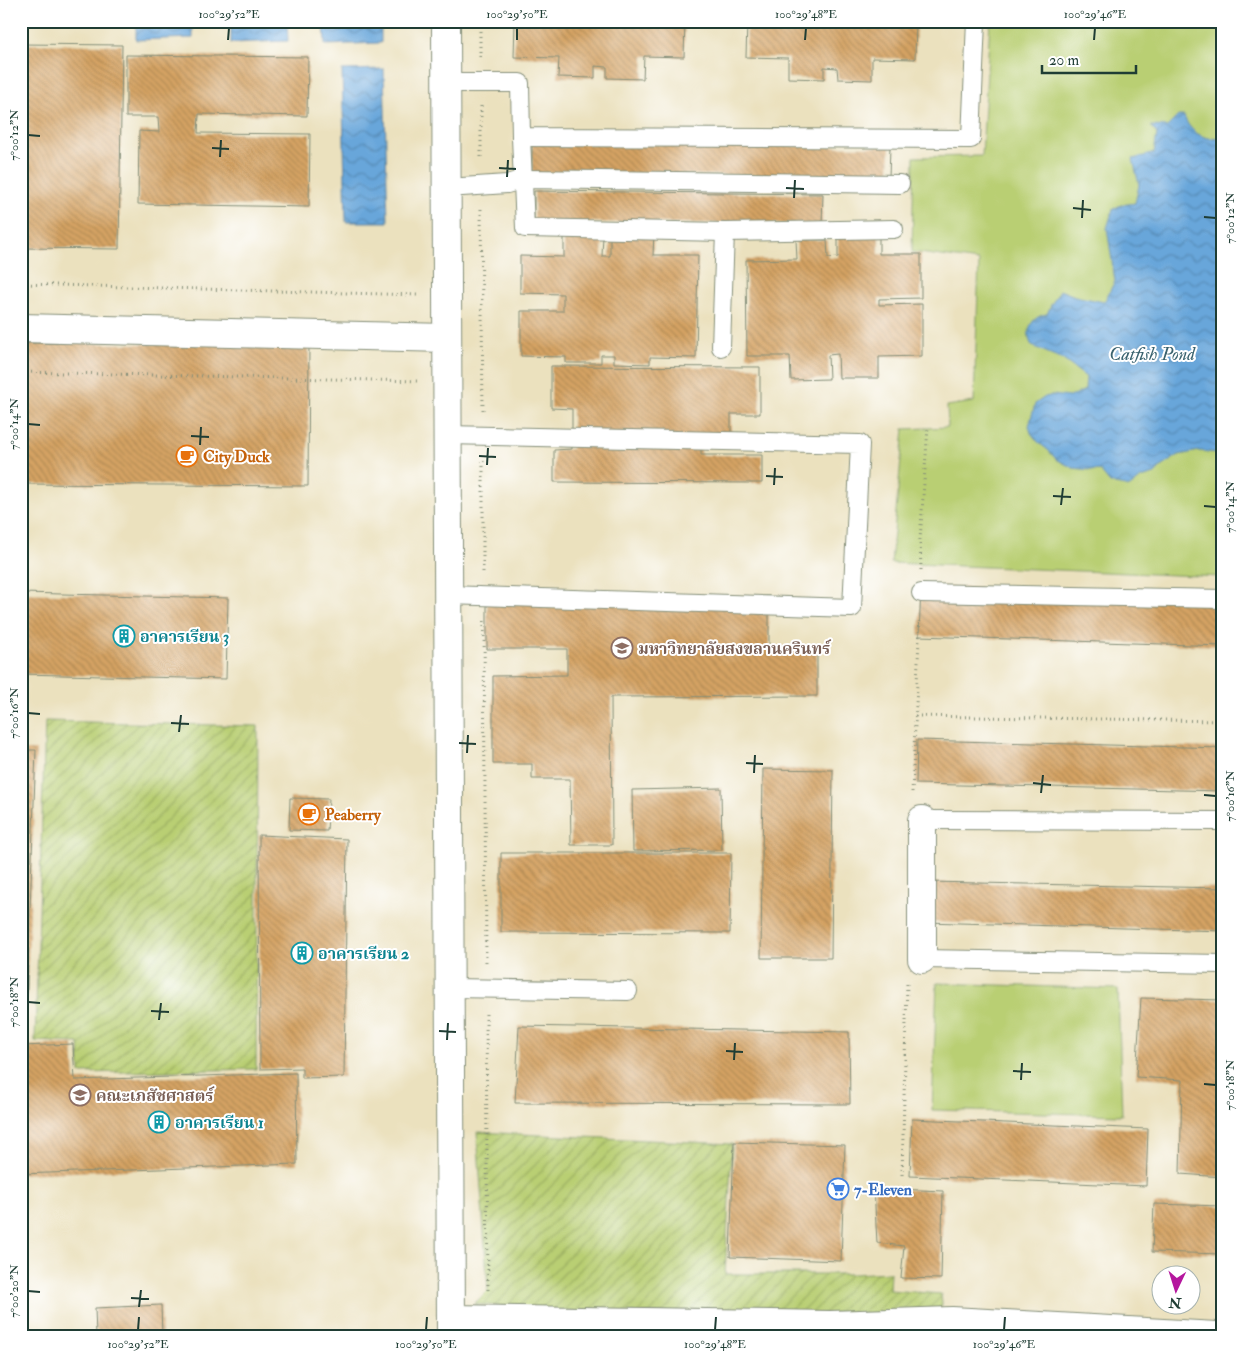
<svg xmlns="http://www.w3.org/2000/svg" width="1244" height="1357" font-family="'IM FELL Double Pica','Noto Serif Thai',serif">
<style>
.park{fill:#b9cf73;stroke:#6c8654}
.garden{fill:url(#garden-furrows);stroke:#6c8654}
.water{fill:url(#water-waves);stroke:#447287}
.building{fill:url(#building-back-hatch)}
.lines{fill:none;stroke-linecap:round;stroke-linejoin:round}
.service-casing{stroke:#858f79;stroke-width:20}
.minor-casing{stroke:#858f79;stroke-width:30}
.path{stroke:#858f79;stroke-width:3;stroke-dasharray:1 4;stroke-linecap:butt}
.service{stroke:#fff;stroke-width:18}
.minor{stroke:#fff;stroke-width:28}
.ticks{fill:none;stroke:#1f3d34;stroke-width:2}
.labels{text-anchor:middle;stroke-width:4;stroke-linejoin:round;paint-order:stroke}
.food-label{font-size:16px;font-weight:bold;fill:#c56008;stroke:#fff;text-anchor:start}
.culture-label{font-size:16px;font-weight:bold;fill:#0d838f;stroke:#fff;text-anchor:start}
.education-label{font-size:16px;font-weight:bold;fill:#785e54;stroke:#fff;text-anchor:start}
.shop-label{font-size:16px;font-weight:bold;fill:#366cbe;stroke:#fff;text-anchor:start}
.water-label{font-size:18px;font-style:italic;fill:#39626e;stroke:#fff}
.neatline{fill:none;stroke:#1f3d34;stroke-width:2}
.ticks-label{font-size:12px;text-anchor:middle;fill:#1f3d34}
</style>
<defs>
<pattern id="garden-furrows" width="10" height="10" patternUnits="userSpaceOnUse" patternTransform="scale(1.25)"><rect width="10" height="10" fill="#b9cf73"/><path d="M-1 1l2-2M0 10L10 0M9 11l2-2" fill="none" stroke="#96a95f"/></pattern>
<pattern id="water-waves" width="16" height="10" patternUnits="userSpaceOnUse" patternTransform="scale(1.25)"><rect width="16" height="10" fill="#68a6da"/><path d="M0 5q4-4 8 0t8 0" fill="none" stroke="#5588b2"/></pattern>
<pattern id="building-back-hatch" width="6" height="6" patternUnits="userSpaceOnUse" patternTransform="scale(1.25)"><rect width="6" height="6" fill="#d5a363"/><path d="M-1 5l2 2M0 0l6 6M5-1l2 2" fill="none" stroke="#ac8652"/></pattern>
</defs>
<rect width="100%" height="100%" fill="#fff"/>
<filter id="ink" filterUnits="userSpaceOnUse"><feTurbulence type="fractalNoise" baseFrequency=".02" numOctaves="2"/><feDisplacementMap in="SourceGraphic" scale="10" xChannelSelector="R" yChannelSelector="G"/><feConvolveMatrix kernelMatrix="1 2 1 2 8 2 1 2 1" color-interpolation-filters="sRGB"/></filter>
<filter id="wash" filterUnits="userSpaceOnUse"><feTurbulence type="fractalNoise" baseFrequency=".0096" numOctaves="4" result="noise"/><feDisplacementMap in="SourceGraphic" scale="20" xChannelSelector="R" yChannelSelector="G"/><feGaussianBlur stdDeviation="1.12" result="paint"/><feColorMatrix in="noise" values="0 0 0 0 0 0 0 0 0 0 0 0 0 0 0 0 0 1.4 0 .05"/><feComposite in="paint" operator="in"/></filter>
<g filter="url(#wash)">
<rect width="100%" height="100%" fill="#ebe1be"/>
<g class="park">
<polygon points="990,21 1223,21 1223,577 891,563 904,429 948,427 947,406 974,402 979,261 912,252 914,157 982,156"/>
<polygon points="937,983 1118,989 1122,1115 932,1110"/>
</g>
<g class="garden">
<polygon points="45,721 258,726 256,1069 80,1073 79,1043 35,1041"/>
<polygon points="477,1132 732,1144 725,1274 854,1274 890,1272 889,1290 941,1294 942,1304 939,1314 587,1313 474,1304 488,1290"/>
</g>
<g class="water">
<polygon points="136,21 193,21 193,38 136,40"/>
<polygon points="231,21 287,21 288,41 231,43"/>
<polygon points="324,21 381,21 381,43 325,45"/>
<polygon points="384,69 388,222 346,222 342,70"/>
<path d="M1178,116H1184C1190,133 1205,141 1223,138V457L1217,453L1199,451L1179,455L1162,466L1155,474L1141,478L1130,487L1110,483L1100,471L1073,468L1056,459L1048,450L1039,443L1031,433L1029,426L1035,404L1045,397L1053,395L1069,397L1085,390L1086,377L1062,359L1032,346C1024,332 1031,316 1047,314L1051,305L1060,290L1075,296L1104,302L1115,281L1107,228L1113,209L1121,205L1135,203L1139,185L1133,159L1154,153L1157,134L1151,126L1167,127Z"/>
</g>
<g id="blocks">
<g class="building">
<polygon points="515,21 685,21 684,57 644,56 643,79 607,78 607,67 595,66 595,78 558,77 559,58 514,57"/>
<polygon points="747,21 916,21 915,59 872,58 872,80 838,79 837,68 824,67 824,79 788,78 788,58 746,57"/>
<polygon points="21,44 122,45 119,249 21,248"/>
<polygon points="126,55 308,57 307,116 199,114 198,133 310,134 309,207 138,204 139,131 159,132 158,117 126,117"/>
<polygon points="532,143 890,147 889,177 532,173"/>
<polygon points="534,191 823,194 822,224 534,222"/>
<polygon points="610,232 654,233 653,255 698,255 696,358 650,357 650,364 614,363 614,355 601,355 601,363 566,363 566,357 521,356 521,311 563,311 563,294 520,293 520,256 564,257 564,234 603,235 602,256 610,256"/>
<polygon points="838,234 879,234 879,254 921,254 921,298 879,299 879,305 922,304 922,356 879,357 879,378 839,378 838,354 828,355 829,379 791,380 790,356 747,356 746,260 797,259 796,240 827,240 828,258 838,257"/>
<polygon points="21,343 309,345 308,486 21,484"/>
<polygon points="551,366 760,367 760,414 731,414 731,437 701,437 701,455 762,455 762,483 554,482 554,450 572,449 572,409 551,408"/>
<polygon points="921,586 1223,596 1223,646 919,636"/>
<polygon points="21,593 228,598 226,679 21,674"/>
<polygon points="769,596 769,646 817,646 817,696 611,697 612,845 571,845 570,779 532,779 532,764 493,764 493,676 567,675 567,649 487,649 487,598"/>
<polygon points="917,740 1223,748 1223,791 916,784"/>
<polygon points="21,750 36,750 25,1043 21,1043"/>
<polygon points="763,769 833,770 831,958 761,958"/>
<polygon points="721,788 722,850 633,851 632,790"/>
<polygon points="290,798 329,799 327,831 289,830"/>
<polygon points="259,835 347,839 344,1077 302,1078 302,1068 260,1069"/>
<polygon points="501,853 731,853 730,933 501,932"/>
<polygon points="928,882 1223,888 1223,931 926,922"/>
<polygon points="1141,998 1223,1000 1223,1177 1180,1174 1182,1080 1136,1077"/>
<polygon points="519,1026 849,1032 850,1104 515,1103"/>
<polygon points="73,1044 75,1080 296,1073 297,1164 21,1174 21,1046"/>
<polygon points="912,1119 1148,1129 1146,1186 910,1176"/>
<polygon points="734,1142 845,1145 841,1261 730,1257"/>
<polygon points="874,1188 943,1191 941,1279 901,1278 904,1246 877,1243"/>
<polygon points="1154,1204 1223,1206 1223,1254 1152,1252"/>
<polygon points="161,1305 162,1336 96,1336 95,1308"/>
</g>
</g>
</g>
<g filter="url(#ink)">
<use href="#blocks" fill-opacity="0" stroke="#858f79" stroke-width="1"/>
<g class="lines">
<g class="service-casing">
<g id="service">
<polyline points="446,83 520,83 521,137 971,139 976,21"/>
<polyline points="521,137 525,228 725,232 894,229"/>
<polyline points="447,188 507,184 524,179 900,184"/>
<polyline points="721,347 725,232"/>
<polyline points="447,435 860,444 852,608 448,595"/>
<polyline points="921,593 1223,599"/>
<polyline points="922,820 1223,821"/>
<polyline points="922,959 1223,964"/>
<polyline points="450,988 628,991"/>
</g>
</g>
<g class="minor-casing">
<g id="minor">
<polyline points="446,21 451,1336"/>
<polyline points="21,328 447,338"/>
<polyline points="922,820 922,959"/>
<polyline points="451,1319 830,1325 952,1321 1216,1336"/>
</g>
</g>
<g class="path">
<polyline points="480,21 480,58"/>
<polyline points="481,106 481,160"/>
<polyline points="481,209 483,410"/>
<polyline points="21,284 418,295"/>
<polyline points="21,372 419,381"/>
<polyline points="483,461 483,573"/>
<polyline points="921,570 920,540 928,427"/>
<polyline points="484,621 486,965"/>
<polyline points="915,716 1223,721"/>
<polyline points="912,792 920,618"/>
<polyline points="486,1014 488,1290"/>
<polyline points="902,1175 907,983"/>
</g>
<use href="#service" class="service"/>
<use href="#minor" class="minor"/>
</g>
</g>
<path class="ticks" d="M228,40L229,28M517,40V28M805,40L806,28M1094,40L1095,28M28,135L40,136M212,148L229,149M220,157L221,140M499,168L516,169M507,177L508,160M786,188L804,189M794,198L795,180M1073,208L1091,210M1204,217L1216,218M1082,218L1083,200M28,424L40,425M191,436L209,437M200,445L201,427M479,456L496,457M487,465L488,448M766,476L783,477M774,485L775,468M1053,496L1071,497M1061,505L1063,488M1204,506L1216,507M28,713L40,714M171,723L189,724M179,732L181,715M459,743L476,744M467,753L468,735M746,763L763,764M754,773L755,755M1033,783L1051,785M1041,793L1043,775M1204,795L1216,796M28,1002L40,1003M151,1011L169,1012M159,1020L161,1003M439,1031L456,1032M447,1040L448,1023M726,1051L743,1052M734,1060L735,1043M1013,1071L1031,1072M1021,1080L1022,1063M1204,1084L1216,1085M28,1291L40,1292M131,1298L149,1299M139,1307L141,1290M138,1330L139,1317M426,1330L427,1317M715,1330L716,1317M1004,1330L1005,1317"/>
<defs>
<g id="cafe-ring" transform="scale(1.125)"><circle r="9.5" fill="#fff" stroke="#e8710a" stroke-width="1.5"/><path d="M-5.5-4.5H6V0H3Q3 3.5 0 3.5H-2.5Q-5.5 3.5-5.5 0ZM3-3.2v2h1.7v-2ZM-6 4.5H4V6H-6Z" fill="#e8710a"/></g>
<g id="building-ring" transform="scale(1.125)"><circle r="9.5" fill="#fff" stroke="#0f9aa8" stroke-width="1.5"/><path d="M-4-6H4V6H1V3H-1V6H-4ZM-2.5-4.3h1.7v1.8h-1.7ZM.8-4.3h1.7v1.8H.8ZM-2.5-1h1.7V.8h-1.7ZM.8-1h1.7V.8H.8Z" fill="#0f9aa8"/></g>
<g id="university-ring" transform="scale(1.125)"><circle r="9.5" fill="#fff" stroke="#8d6e63" stroke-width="1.5"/><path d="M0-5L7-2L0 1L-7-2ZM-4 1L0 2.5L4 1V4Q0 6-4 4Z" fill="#8d6e63"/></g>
<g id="supermarket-ring" transform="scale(1.125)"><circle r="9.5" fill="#fff" stroke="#3f7fe0" stroke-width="1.5"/><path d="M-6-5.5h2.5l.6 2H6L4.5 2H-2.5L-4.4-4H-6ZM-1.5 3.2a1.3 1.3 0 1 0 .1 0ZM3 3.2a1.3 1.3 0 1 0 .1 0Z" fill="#3f7fe0"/></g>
</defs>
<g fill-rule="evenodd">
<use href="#cafe-ring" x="187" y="456"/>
<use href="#building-ring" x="124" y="636"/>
<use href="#university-ring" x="622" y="648"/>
<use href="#cafe-ring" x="309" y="814"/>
<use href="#building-ring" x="302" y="953"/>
<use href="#university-ring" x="80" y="1095"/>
<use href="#building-ring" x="159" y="1122"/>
<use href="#supermarket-ring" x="838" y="1189"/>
</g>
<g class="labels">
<g class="food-label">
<text x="203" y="462">City Duck</text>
<text x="325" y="820">Peaberry</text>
</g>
<g class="culture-label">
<text x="140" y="642">อาคารเรียน 3</text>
<text x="318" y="959">อาคารเรียน 2</text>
<text x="175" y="1128">อาคารเรียน 1</text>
</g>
<g class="education-label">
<text x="638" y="654">มหาวิทยาลัยสงขลานครินทร์</text>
<text x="96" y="1101">คณะเภสัชศาสตร์</text>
</g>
<g class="shop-label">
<text x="854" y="1195">7-Eleven</text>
</g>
<g class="water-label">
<text x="1152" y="360">Catfish Pond</text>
</g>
</g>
<rect width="1244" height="1357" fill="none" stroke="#fff" stroke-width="55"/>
<g transform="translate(1176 1290) rotate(184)"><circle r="24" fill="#ffffff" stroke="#a5b1ae"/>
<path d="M0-4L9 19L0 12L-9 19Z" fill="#b5179e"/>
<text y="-8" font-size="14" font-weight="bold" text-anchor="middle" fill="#1f3d34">N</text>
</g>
<path d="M1042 65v8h94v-8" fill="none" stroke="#1f3d34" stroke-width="2.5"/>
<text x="1049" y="65" font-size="15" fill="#1f3d34" stroke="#ffffff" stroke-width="4" paint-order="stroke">20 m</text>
<rect x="28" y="28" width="1188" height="1302" class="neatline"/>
<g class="ticks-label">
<text x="229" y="18">100°29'52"E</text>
<text x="517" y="18">100°29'50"E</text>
<text x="806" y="18">100°29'48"E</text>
<text x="1095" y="18">100°29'46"E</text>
<text transform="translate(14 135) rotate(-90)" y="4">7°00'12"N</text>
<text transform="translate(1230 218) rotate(-90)" y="4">7°00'12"N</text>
<text transform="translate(14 424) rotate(-90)" y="4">7°00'14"N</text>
<text transform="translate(1230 507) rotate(-90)" y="4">7°00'14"N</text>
<text transform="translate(14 713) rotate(-90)" y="4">7°00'16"N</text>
<text transform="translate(1230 796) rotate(-90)" y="4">7°00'16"N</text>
<text transform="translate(14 1002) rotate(-90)" y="4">7°00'18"N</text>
<text transform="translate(1230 1085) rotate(-90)" y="4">7°00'18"N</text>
<text transform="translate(14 1291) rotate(-90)" y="4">7°00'20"N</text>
<text x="138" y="1348">100°29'52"E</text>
<text x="426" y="1348">100°29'50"E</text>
<text x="715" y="1348">100°29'48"E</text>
<text x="1004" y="1348">100°29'46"E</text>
</g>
</svg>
